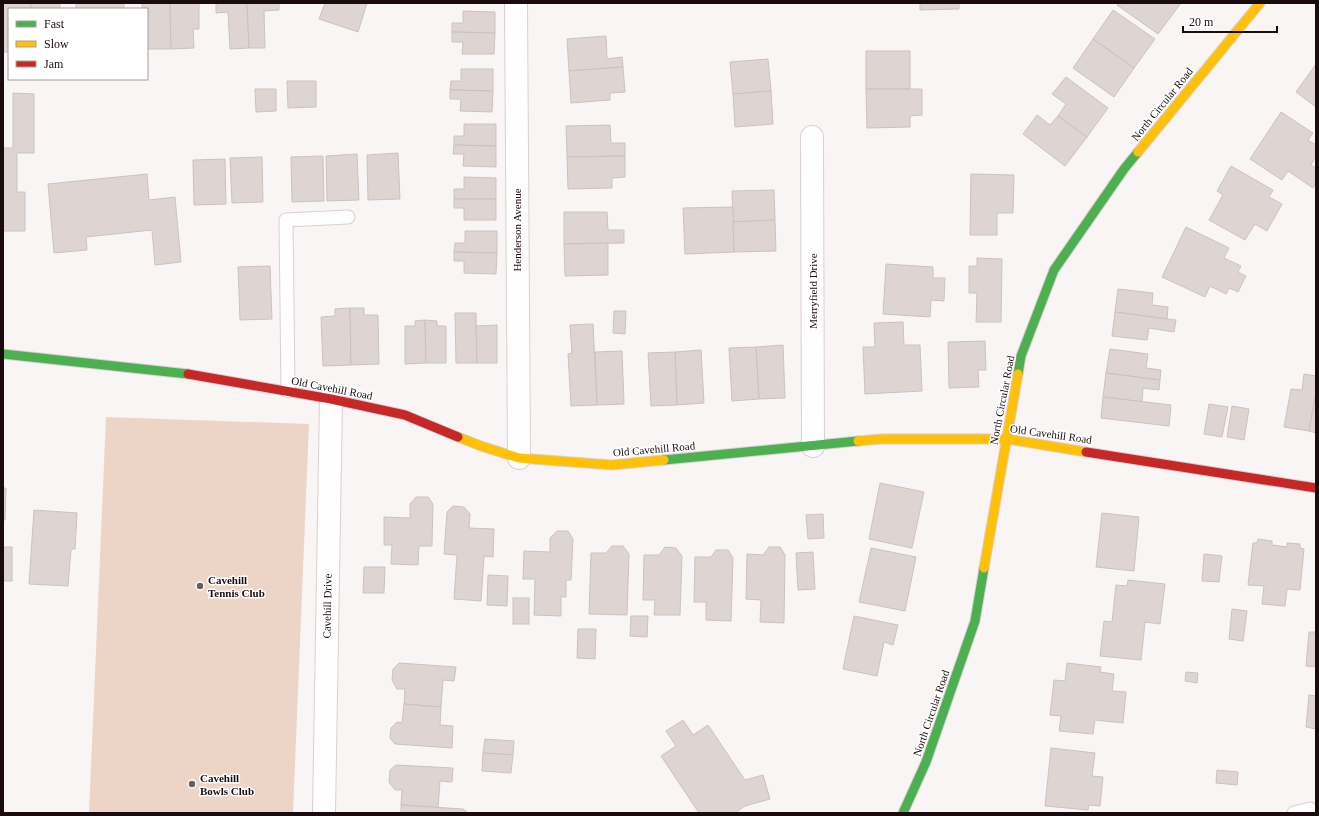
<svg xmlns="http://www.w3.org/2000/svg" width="1319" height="816" font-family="Georgia,serif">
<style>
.green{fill:#ecd5c7}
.building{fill:#ded5d3;stroke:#cbc2c0}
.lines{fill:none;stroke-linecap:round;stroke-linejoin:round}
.lane-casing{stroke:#dacfd0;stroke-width:15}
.street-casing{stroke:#dacfd0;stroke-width:24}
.fast-casing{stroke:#dacfd0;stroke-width:11}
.slow-casing{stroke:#dacfd0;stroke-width:11}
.jam-casing{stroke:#dacfd0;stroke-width:11}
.lane{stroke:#fefefe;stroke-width:13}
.street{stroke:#fefefe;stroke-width:22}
.fast{stroke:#4caf50;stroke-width:9}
.slow{stroke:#ffc107;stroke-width:9}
.jam{stroke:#c62828;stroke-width:9}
.poi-dot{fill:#685d5f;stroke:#fff;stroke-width:1.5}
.labels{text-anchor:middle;stroke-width:3;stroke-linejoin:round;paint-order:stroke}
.street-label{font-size:11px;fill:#190b0e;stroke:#fff}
.poi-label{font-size:11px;font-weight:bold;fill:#190b0e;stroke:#fff;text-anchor:start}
</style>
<rect width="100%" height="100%" fill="#faf5f5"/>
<polygon class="green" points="106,417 309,424 293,813 89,813"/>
<g class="building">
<polygon points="3,3 31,3 31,9 9,9 9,52 3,52"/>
<rect x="31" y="3" width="29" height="6"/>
<rect x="76" y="3" width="48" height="6"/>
<polygon points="142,3 170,3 171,49 147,49 147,9 142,9"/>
<polygon points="170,3 199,3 199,29 193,29 194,48 171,49"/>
<polygon points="216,3 247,3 249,48 230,49 228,12 216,13"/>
<polygon points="247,3 279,3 279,10 264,11 265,48 249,48"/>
<polygon points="325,3 367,3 358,32 319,19"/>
<polygon points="920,3 959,3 959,9 920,10"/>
<polygon points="1119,3 1181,3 1158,34 1117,5"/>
<polygon points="1113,10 1155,39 1134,68 1093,39"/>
<polygon points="463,11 495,12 495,33 452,32 452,23 463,23"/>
<polygon points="452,32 495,33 494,54 462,54 463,42 452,42"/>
<polygon points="606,36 607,59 622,57 623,67 569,71 567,39"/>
<polygon points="1093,39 1134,68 1114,97 1073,68"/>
<rect x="866" y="51" width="44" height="38"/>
<polygon points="768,59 771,91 733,94 730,62"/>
<polygon points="1316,64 1316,107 1296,92"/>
<polygon points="623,67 625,92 610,93 610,100 571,103 569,71"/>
<polygon points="461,69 493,69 493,91 450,90 451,81 461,81"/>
<polygon points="1066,77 1108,108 1087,137 1058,116 1066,104 1052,94"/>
<polygon points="287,81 316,81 316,107 288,108"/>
<polygon points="255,89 276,89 276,111 256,112"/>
<polygon points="866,89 922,89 922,115 910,116 910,127 867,128"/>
<polygon points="450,90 493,91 492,112 460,111 461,99 450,99"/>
<polygon points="771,91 773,124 735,127 733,94"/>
<polygon points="13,93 34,94 34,153 17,153 17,192 25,192 25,231 3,231 3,148 13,148"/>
<polygon points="1281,112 1313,133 1308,140 1316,145 1316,156 1311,165 1316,168 1316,184 1313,188 1288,171 1282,180 1250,159"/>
<polygon points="1037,115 1050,125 1058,116 1087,137 1065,166 1023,134"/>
<polygon points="464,124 496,124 496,146 454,145 454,136 464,136"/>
<polygon points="610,125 611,143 625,143 625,156 567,157 566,126"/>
<polygon points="454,145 496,146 496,167 463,166 464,154 453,154"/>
<polygon points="398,153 400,199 368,200 367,155"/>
<polygon points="357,154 359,200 327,201 326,156"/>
<polygon points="323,156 324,201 292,202 291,157"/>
<polygon points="625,156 625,177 612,178 612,188 568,189 567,157"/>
<polygon points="262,157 263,202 232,203 230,158"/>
<polygon points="225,159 226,204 194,205 193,160"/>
<polygon points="1231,166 1273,190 1269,197 1282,204 1267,231 1255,224 1245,240 1209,220 1223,195 1217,191"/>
<polygon points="147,174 149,200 175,197 181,262 155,265 152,230 86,237 87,250 54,253 48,184"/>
<polygon points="971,174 1014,175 1013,213 997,213 997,235 970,235"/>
<polygon points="464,177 496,178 496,199 454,199 454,189 464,189"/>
<polygon points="774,190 775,220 733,222 732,191"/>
<polygon points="454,199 496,199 496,220 464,220 464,208 454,208"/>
<polygon points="733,207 734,252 685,254 683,208"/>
<polygon points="564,212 607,212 608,230 624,230 624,243 564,244"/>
<polygon points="775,220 776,251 734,252 733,222"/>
<polygon points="1186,227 1229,248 1224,258 1241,266 1238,272 1246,276 1238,292 1229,288 1226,294 1210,286 1205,297 1162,277"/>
<polygon points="465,231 497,231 497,253 454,252 455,243 465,243"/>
<polygon points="608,243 608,275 565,276 564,244"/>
<polygon points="454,252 497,253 496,274 464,273 464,261 454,261"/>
<polygon points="977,258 1002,259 1001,322 976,322 977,293 969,293 969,266 977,266"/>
<polygon points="886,264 933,267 933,278 945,278 944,301 931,300 930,317 883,314"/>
<polygon points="270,266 272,319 240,320 238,267"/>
<polygon points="1118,289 1153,293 1152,305 1168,307 1167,319 1115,312"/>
<polygon points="350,308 351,365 323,366 321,317 335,316 335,309"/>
<polygon points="350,308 364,308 364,315 378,315 379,364 351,365"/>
<polygon points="614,311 626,311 625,334 613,333"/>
<polygon points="1115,312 1176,320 1174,332 1149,328 1147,340 1112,336"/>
<polygon points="455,313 476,313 477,363 456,363"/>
<polygon points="425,320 426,363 405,364 405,326 415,326 415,321"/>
<polygon points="425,320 437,321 437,326 446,326 446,363 426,363"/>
<polygon points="903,322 904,345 920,345 922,391 865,394 863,347 875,347 874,323"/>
<polygon points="593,324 597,405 571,406 568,354 572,353 570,325"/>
<polygon points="497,325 497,363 477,363 476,326"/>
<polygon points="985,341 986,370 978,370 979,387 949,388 948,342"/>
<polygon points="783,345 785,398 759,399 756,347"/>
<polygon points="756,347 759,399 732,401 729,348"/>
<polygon points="1110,349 1148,354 1146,368 1161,370 1160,380 1106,373"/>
<polygon points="701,350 704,403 677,405 675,352"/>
<polygon points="622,351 624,404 597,405 595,352"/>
<polygon points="675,352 677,405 651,406 648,353"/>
<polygon points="1106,373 1160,380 1159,390 1143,388 1142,402 1103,397"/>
<polygon points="1304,374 1316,376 1316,393 1309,431 1284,427 1291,389 1302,390"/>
<polygon points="1316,393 1316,433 1309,431"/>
<polygon points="1103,397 1171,405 1169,426 1101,418"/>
<polygon points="1209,404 1228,407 1222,437 1204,434"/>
<polygon points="1232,406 1249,409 1244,440 1227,437"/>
<polygon points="880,483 924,492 912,548 869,539"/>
<polygon points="3,488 6,488 5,520 3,520"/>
<polygon points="416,497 428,497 433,504 432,546 419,546 418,565 391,564 392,545 384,545 384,517 410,518 410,504"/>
<polygon points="453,506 464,507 470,514 469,528 494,529 493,557 484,556 481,601 454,599 457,555 444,554 447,512"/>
<polygon points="34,510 77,513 75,549 71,549 68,586 29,584"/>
<polygon points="1102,513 1139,517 1134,571 1096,567"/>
<polygon points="823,514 824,538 808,539 806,515"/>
<polygon points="557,531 568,531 573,539 571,580 566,580 566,597 561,597 561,616 534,615 535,579 523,579 524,551 550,552 550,538"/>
<polygon points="1258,539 1272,541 1272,545 1287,547 1287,543 1300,544 1300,548 1304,549 1300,590 1287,589 1285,606 1262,604 1264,586 1248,585 1253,543 1257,543"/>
<polygon points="612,546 623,546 629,554 627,615 589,614 591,553 606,553"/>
<rect x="3" y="547" width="9" height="34"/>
<polygon points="665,547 676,548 682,556 680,615 654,615 655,600 643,600 644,555 659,555"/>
<polygon points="769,547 780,547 785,555 784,623 760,622 761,600 746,599 747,554 763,555"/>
<polygon points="871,548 916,557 905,611 859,602"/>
<polygon points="716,550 728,550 733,558 731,621 706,620 706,602 694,602 695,557 711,557"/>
<polygon points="813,552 815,589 798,590 796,553"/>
<polygon points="1204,554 1222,556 1219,582 1202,581"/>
<polygon points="364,567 385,567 384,593 363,593"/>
<polygon points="488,575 508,576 507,606 487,605"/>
<polygon points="1128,580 1165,584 1160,624 1145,622 1141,660 1100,656 1104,621 1112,622 1116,585 1127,586"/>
<rect x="513" y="598" width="16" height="26"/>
<polygon points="1232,609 1247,611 1243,641 1229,639"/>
<polygon points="631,616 648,616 647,637 630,636"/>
<polygon points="854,616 898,625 893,645 884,642 877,676 843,669"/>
<polygon points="578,629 596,629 595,659 577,658"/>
<polygon points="1309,632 1316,632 1316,667 1306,666"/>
<polygon points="399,663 456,667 454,681 443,680 441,707 404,704 405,689 397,689 392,680 393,669"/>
<polygon points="1067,663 1101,667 1100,672 1114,674 1112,691 1126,692 1123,723 1095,720 1093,734 1059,731 1061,716 1050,715 1054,680 1065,681"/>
<polygon points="1186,672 1198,673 1197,683 1185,681"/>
<polygon points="1309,695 1316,696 1316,729 1306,727"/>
<polygon points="404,704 441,707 440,725 453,726 452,748 395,744 390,738 391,728 397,722 402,723"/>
<polygon points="683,720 693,735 708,725 745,780 763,775 770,799 745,806 735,813 699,813 661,756 676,746 666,731"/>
<polygon points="485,739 514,741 513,755 483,753"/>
<polygon points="1051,748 1095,753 1092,776 1103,777 1100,806 1089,805 1088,810 1045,806"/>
<polygon points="483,753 513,755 511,773 482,771"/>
<polygon points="396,765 453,768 452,782 440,781 438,808 401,805 402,790 395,790 389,782 390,770"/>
<polygon points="1217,770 1238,772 1237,785 1216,783"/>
<polygon points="401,805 463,809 468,813 401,813"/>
</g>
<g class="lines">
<g class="lane-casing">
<g id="lane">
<polyline points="288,391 286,220 348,217"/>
<polyline points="1294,813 1310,809"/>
</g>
</g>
<g class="street-casing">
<g id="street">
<polyline points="516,3 519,458"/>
<polyline points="812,137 813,446"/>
<polyline points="324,813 331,399"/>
</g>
</g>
<g class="fast-casing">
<g id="fast">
<polyline points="3,354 188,374"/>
<polyline points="1018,374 1021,356 1054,270 1124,169 1138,152"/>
<polyline points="664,460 858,441"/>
<polyline points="903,813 926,762 975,621 984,568"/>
</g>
</g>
<g class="slow-casing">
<g id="slow">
<polyline points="1138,152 1260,3"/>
<polyline points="458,437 481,446 519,458 612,465 664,460"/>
<polyline points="858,441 882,439 1007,439 1086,452"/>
<polyline points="984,568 1018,374"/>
</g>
</g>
<g class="jam-casing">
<g id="jam">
<polyline points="188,374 331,399 405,415 458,437"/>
<polyline points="1086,452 1316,488"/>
</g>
</g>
<use href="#lane" class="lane"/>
<use href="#street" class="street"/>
<use href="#fast" class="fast"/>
<use href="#slow" class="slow"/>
<use href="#jam" class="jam"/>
</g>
<g class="poi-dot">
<circle cx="200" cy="586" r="4"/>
<circle cx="192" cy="784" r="4"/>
</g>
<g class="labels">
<g class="street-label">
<text transform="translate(1162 104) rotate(-51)" y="4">North Circular Road</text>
<text transform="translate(517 230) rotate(-90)" y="4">Henderson Avenue</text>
<text transform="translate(813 291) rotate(-90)" y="4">Merryfield Drive</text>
<text transform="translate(332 388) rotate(11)" y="4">Old Cavehill Road</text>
<text transform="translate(1002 400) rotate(-79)" y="4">North Circular Road</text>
<text transform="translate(1051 434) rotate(8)" y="4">Old Cavehill Road</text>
<text transform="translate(654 449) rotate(-5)" y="4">Old Cavehill Road</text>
<text transform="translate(327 606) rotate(-89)" y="4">Cavehill Drive</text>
<text transform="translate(931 713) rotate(-71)" y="4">North Circular Road</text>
</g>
<g class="poi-label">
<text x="208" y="584">Cavehill<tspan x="208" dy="13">Tennis Club</tspan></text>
<text x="200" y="782">Cavehill<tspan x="200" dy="13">Bowls Club</tspan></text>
</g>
</g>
<rect width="1319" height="816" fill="none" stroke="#190b0e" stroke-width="8"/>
<rect x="8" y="8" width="140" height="72" fill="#ffffff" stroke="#a39d9f"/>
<rect x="16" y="21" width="20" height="6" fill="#4caf50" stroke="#a39d9f"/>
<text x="44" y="28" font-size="12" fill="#190b0e">Fast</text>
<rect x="16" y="41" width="20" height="6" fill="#ffc107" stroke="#a39d9f"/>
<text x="44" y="48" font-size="12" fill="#190b0e">Slow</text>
<rect x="16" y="61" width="20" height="6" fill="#c62828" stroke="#a39d9f"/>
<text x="44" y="68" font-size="12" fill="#190b0e">Jam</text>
<path d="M1183 26v6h94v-6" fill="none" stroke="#190b0e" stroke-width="2"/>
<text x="1189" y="26" font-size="12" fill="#190b0e" stroke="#ffffff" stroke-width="3" paint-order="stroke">20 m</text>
</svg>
